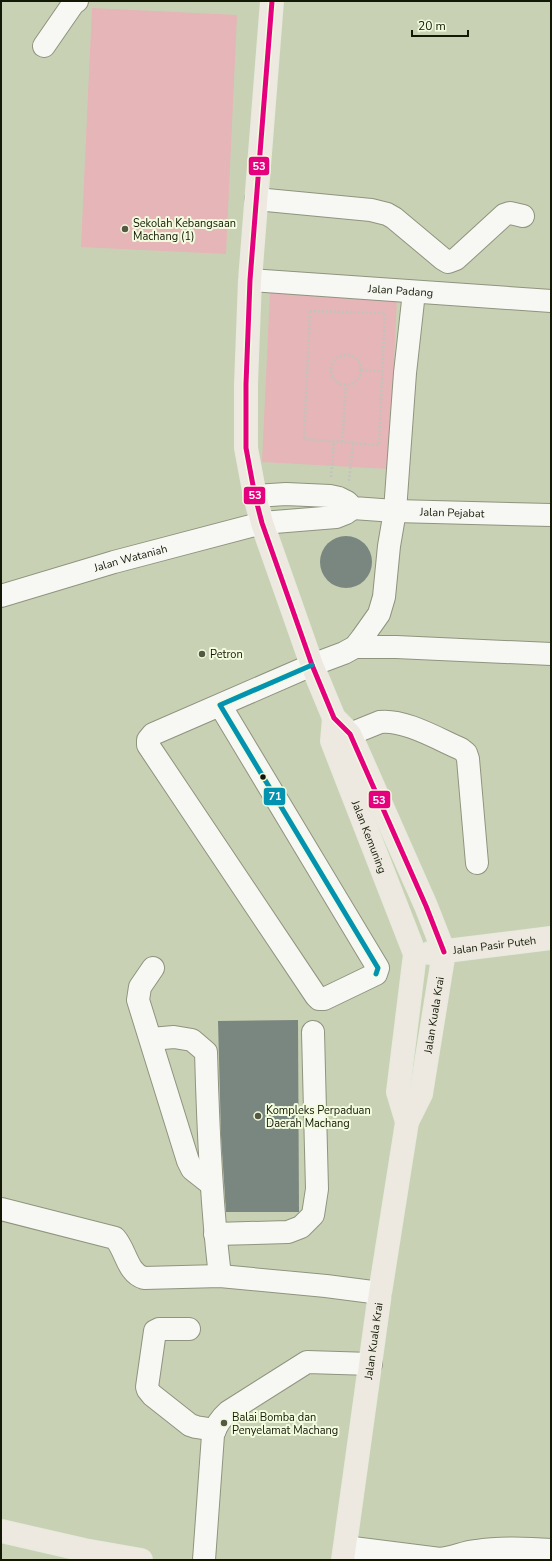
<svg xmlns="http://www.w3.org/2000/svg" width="552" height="1561" font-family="'Nunito Sans',sans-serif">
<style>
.green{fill:#e5b5b7}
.building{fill:#7a8780}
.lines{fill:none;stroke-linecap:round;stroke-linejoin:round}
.minor-casing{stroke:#8e947e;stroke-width:24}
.major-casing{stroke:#e7eadd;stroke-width:24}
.path{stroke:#c2c4bc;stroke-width:2.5;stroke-dasharray:2 2;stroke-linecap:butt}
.minor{stroke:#f7f8f4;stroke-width:22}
.major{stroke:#ede9e0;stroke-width:22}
.bus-1-casing{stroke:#f3fbdf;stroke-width:8}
.bus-2-casing{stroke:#f3fbdf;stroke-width:8}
.bus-1{stroke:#e5007d;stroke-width:5}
.bus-2{stroke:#0393b0;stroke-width:5}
.poi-dot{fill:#535942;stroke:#f3fbdf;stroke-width:1.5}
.bus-dot{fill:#131804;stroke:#f3fbdf;stroke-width:1.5}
.labels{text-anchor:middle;stroke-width:4;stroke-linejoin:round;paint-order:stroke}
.poi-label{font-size:11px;fill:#131804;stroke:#f3fbdf;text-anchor:start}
.street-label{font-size:11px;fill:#131804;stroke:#f3fbdf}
.line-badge{stroke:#f3fbdf;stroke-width:1.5}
.badge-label{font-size:11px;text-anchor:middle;font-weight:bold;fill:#fff}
</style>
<rect width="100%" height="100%" fill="#c9d1b4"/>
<g class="green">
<polygon points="92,8 237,15 226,254 81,247"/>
<polygon points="270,292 397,298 389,469 262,462"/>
</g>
<g class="building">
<circle cx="346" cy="562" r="26"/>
<polygon points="298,1020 299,1212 226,1212 221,1136 218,1021"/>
</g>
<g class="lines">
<g class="minor-casing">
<g id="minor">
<polyline points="44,46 73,4 77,1"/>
<polyline points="256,199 371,210 387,214 394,218 443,259 448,262 456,259 504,215 510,213 523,216"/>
<path id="s1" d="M250,280L551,301"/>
<path id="s2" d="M255,496L286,494L330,496L339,498L347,502L353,508L395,511L551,515"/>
<path id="s3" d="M1,596L114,562L262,523L336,517L346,513L353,508"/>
<polyline points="355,647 396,647 551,654"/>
<polyline points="220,705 378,968 376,974 324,999 319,999 316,996 148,745 148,740 153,734 312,665 344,653 355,647 362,638 379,614 384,597 389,546 395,511 405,373 414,292"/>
<path d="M333,741L380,722C404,719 438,739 461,749L466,753L468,759L477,863"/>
<polyline points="153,968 140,987 138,1000 188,1161 192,1169 211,1184"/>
<path d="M151,1039L174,1037L192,1040L206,1052C208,1127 211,1202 220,1276"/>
<path d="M1,1209L115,1238C126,1250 127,1273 144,1278L220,1276L326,1286L380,1293"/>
<polyline points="215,1234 288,1232 301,1227 313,1215 317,1189 313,1032"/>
<polyline points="189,1329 159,1329 155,1331 147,1387 148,1390 152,1395 190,1425 196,1427 215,1430"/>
<path d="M345,1547L440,1559C453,1558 464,1552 476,1551C501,1547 526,1548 551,1550"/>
<path d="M204,1560L213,1435C216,1425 220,1419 228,1412L307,1362L371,1364"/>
</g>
</g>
<g class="major-casing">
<g id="major">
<polyline points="272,1 250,280 246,384 246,448 255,496 262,523 312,665 334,718 350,734 426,906 444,952"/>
<path id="s4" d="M334,718L332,741L415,954L398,1092L407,1122"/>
<path id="s5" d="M430,953L551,938"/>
<polyline points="1,1531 84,1550 141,1560"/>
<path id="s6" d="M343,1560L380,1293L407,1122L421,1094L444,952"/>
</g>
</g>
<g class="path">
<polygon points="310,311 385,313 379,445 304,439"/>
<circle cx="346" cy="370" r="15"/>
<polyline points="361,370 383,371"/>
<polyline points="342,442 346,386"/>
<polyline points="331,477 334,442"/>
<polyline points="349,481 353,443"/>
</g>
<use href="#minor" class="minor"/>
<use href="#major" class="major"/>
<g class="bus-1-casing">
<polyline id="bus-1" points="272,1 250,280 246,384 246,448 255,496 262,523 312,665 334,718 350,734 426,906 444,952"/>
</g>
<g class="bus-2-casing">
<polyline id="bus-2" points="312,665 220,705 378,968 376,974"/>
</g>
<use href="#bus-1" class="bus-1"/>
<use href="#bus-2" class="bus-2"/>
</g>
<g class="poi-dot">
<circle cx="125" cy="229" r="4"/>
<circle cx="202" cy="654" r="4"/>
<circle cx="258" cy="1116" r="4"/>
<circle cx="224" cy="1423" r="4"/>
</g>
<circle class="bus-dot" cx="263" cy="777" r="3.5"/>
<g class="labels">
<g class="poi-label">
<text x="133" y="227">Sekolah Kebangsaan<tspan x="133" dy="13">Machang (1)</tspan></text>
<text x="210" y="658">Petron</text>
<text x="266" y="1114">Kompleks Perpaduan<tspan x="266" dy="13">Daerah Machang</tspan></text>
<text x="232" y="1421">Balai Bomba dan<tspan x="232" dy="13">Penyelamat Machang</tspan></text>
</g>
<g class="street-label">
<text dy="4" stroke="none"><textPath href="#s1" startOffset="151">Jalan Padang</textPath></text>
<text dy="4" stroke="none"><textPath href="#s2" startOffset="201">Jalan Pejabat</textPath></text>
<text dy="4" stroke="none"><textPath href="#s3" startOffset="135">Jalan Wataniah</textPath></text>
<text dy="4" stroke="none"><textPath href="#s4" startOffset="126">Jalan Kemuning</textPath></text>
<text dy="4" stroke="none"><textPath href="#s5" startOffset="65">Jalan Pasir Puteh</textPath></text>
<text dy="4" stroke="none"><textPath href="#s6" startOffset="554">Jalan Kuala Krai</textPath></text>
<text dy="4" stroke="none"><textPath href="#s6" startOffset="221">Jalan Kuala Krai</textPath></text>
</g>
</g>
<g class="line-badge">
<rect x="248" y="156" width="22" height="20" rx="4" fill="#e5007d"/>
<rect x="243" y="486" width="23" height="19" rx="4" fill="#e5007d"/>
<rect x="263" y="787" width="23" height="19" rx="4" fill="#0393b0"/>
<rect x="368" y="790" width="23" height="19" rx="4" fill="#e5007d"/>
</g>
<g class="badge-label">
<text x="259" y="170">53</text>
<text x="255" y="499">53</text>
<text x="275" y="800">71</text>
<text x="379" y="804">53</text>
</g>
<rect width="552" height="1561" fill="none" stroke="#131804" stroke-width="4"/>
<path d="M412 30v6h56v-6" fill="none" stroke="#131804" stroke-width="2"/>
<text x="418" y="30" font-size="12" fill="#131804" stroke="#f3fbdf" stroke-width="3" paint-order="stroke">20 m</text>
</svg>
